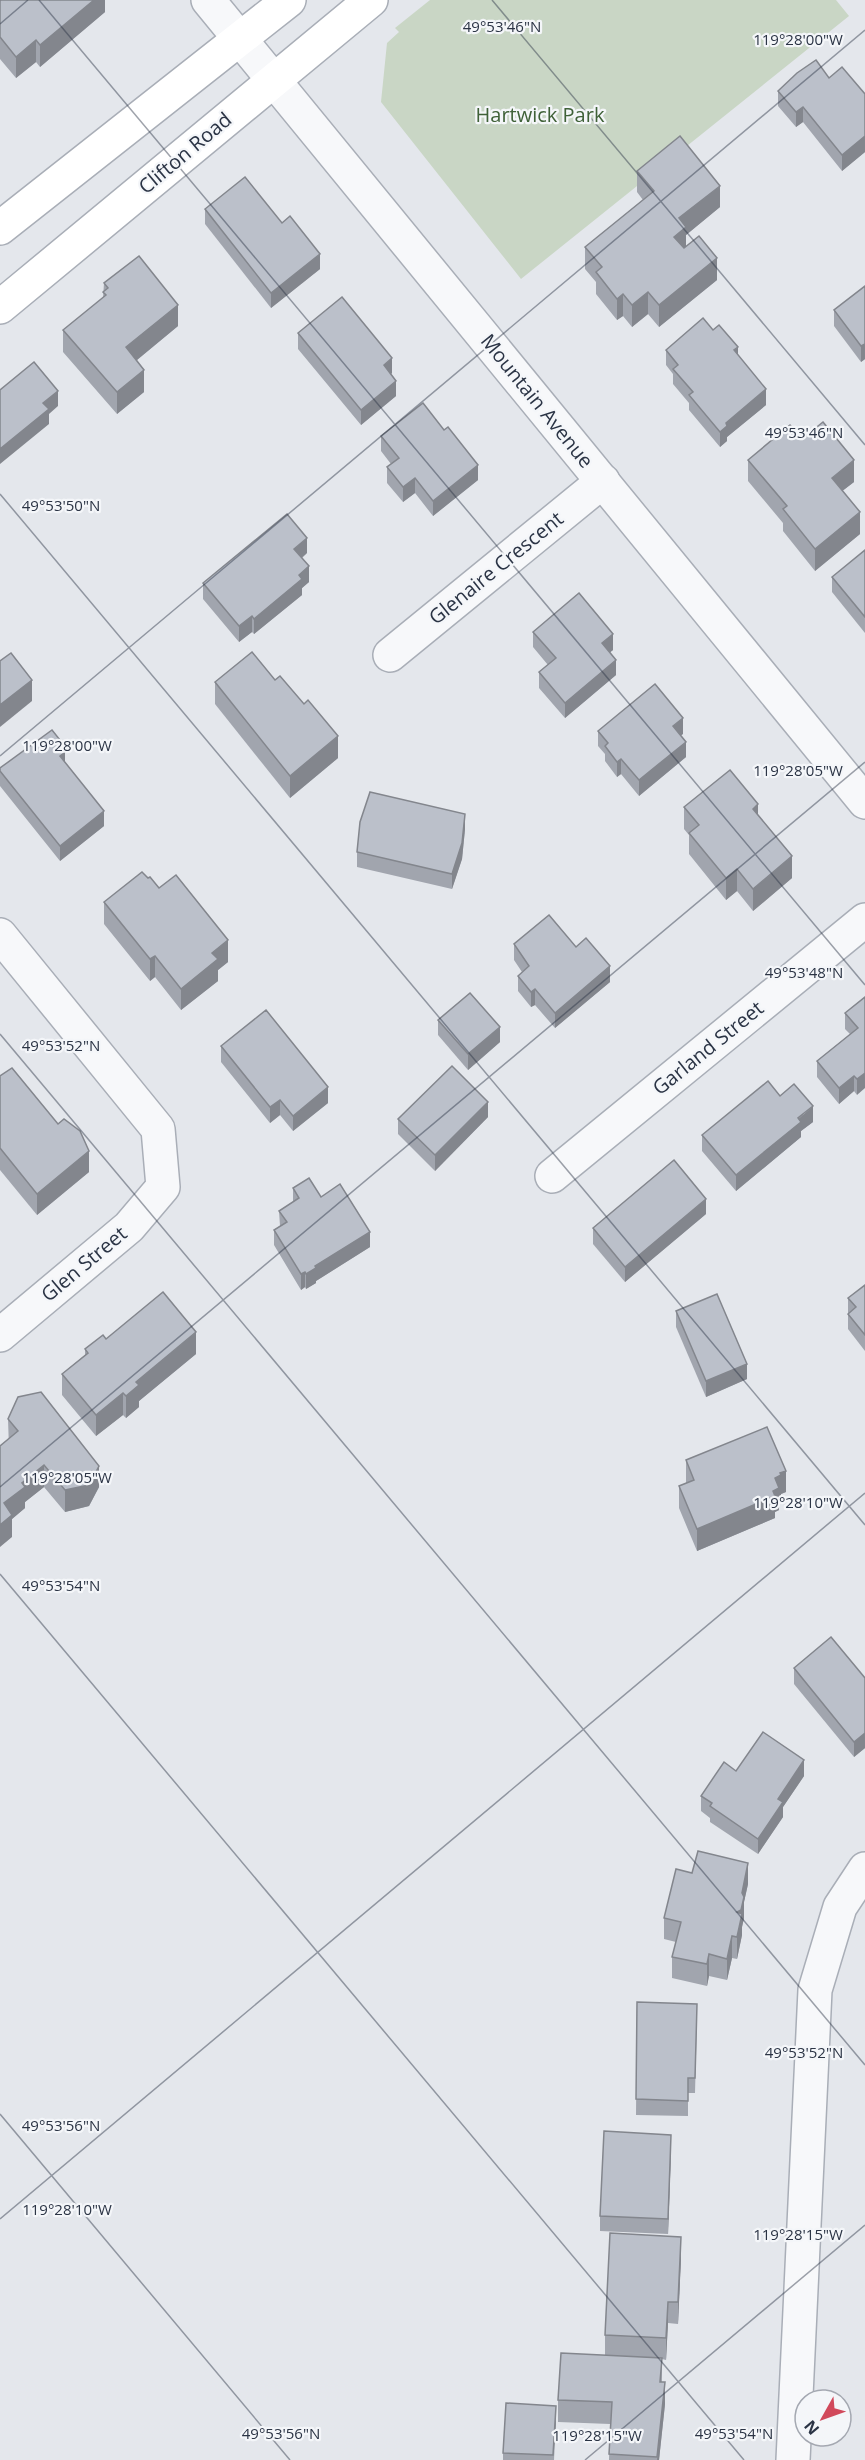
<svg xmlns="http://www.w3.org/2000/svg" width="865" height="2460" font-family="'Open Sans',sans-serif">
<style>
.green{fill:#c9d6c5}
.lines{fill:none;stroke-linecap:round;stroke-linejoin:round}
.minor-casing{stroke:#a9aeb7;stroke-width:36}
.secondary-casing{stroke:#a9aeb7;stroke-width:36}
.minor{stroke:#f7f8fa;stroke-width:33}
.secondary{stroke:#fff;stroke-width:33}
.wall{fill:#a1a5ae}
.shaded-wall{fill:#83868d}
.building{fill:#bbc0ca;stroke:#83868d;stroke-width:1.5}
.ticks{fill:none;stroke:#2b3445;stroke-width:1.5;stroke-opacity:0.45}
.labels{text-anchor:middle;stroke-width:4.5;stroke-linejoin:round;paint-order:stroke}
.park-label{font-size:20px;fill:#3f6138;stroke:#f4f6f9}
.street-label{font-size:20px;fill:#2b3445;stroke:#f4f6f9}
.ticks-label{font-size:15px;text-anchor:middle;fill:#2b3445;stroke:#f4f6f9;stroke-width:4.5;stroke-linejoin:round;paint-order:stroke}
</style>
<rect width="100%" height="100%" fill="#e4e7ec"/>
<polygon class="green" points="430,0 836,0 849,16 521,279 381,102 387,43 399,32 395,28"/>
<g class="lines">
<g class="minor-casing">
<g id="minor">
<polyline points="208,0 865,802"/>
<polyline points="390,655 603,481"/>
<polyline points="0,935 158,1129 163,1187 129,1227 0,1335"/>
<polyline points="552,1176 865,920"/>
<polyline points="793,2460 815,1990 840,1907 865,1869"/>
</g>
</g>
<g class="secondary-casing">
<g id="secondary">
<polyline points="0,228 289,0"/>
<polyline points="0,307 371,0"/>
</g>
</g>
<use href="#minor" class="minor"/>
<use href="#secondary" class="secondary"/>
</g>
<g class="wall">
<polygon points="0,0 105,0 105,12 40,67 36,62 16,78 0,59"/>
<polygon points="829,78 865,94 865,152 842,171 803,122 796,127 778,106 778,91"/>
<polygon points="637,171 720,207 686,235 686,247 717,280 659,327 648,314 632,327 623,316 617,320 596,294 596,282 585,269 585,247 643,200 637,192"/>
<polygon points="205,209 320,269 271,308 205,224"/>
<polygon points="104,283 178,326 137,360 144,392 117,414 63,352 63,330 103,298"/>
<polygon points="865,286 865,359 861,362 834,326 834,310"/>
<polygon points="713,330 738,355 766,405 727,437 727,441 720,447 689,410 689,403 673,384 673,374 666,365 666,350"/>
<polygon points="298,333 392,373 391,374 396,396 361,425 298,349"/>
<polygon points="381,436 478,480 433,516 415,493 403,502 387,483 387,467 391,464 381,451"/>
<polygon points="802,439 854,482 842,491 860,534 815,571 783,531 783,523 748,481 748,460"/>
<polygon points="865,550 865,633 832,592 832,577"/>
<polygon points="307,553 302,558 309,582 302,588 302,595 254,634 252,632 239,642 203,599 203,583"/>
<polygon points="533,632 613,650 610,652 616,675 565,718 539,688 539,672 548,665 533,647"/>
<polygon points="275,680 338,758 290,798 215,704 215,682"/>
<polygon points="598,731 683,734 680,735 686,757 639,796 621,774 617,777 605,761 605,754 598,746"/>
<polygon points="60,746 65,762 104,826 60,861 0,786 0,768"/>
<polygon points="684,807 758,815 792,878 753,911 737,891 726,900 689,854 689,835 684,829"/>
<polygon points="465,829 462,859 452,889 357,867 357,852"/>
<polygon points="148,878 159,888 228,962 218,970 218,981 181,1010 155,977 150,981 104,924 104,902"/>
<polygon points="514,944 576,947 610,982 555,1028 535,1005 531,1007 518,991 518,976 522,972 514,960"/>
<polygon points="865,997 857,1095 854,1091 839,1104 817,1077 817,1061 850,1034 845,1029 845,1013"/>
<polygon points="438,1020 500,1042 468,1070 438,1035"/>
<polygon points="221,1046 328,1103 293,1131 280,1115 270,1123 221,1062"/>
<polygon points="0,1076 58,1124 89,1172 37,1215 0,1170"/>
<polygon points="780,1096 813,1122 801,1131 801,1137 736,1191 702,1151 702,1135"/>
<polygon points="488,1117 435,1171 398,1134 398,1119"/>
<polygon points="293,1188 321,1197 370,1247 316,1281 316,1283 306,1289 305,1287 301,1290 274,1245 274,1230 280,1226 279,1211 293,1202"/>
<polygon points="706,1214 625,1282 593,1244 593,1228"/>
<polygon points="865,1285 865,1351 848,1329 848,1298"/>
<polygon points="676,1311 747,1379 706,1397 676,1327"/>
<polygon points="106,1339 196,1354 139,1401 139,1407 126,1418 123,1415 96,1436 62,1395 62,1374 85,1355 85,1349"/>
<polygon points="8,1419 99,1487 89,1506 65,1512 44,1487 25,1502 25,1508 12,1519 12,1537"/>
<polygon points="686,1460 786,1492 781,1494 781,1497 779,1498 779,1510 775,1512 775,1518 697,1551 679,1508 679,1486 686,1483"/>
<polygon points="794,1668 865,1678 865,1748 854,1757 794,1684"/>
<polygon points="736,1771 804,1776 783,1807 783,1817 758,1854 710,1822 710,1818 701,1811 701,1796"/>
<polygon points="692,1873 748,1884 744,1902 744,1918 742,1927 742,1935 737,1959 732,1958 727,1980 709,1976 707,1986 672,1978 672,1957 676,1942 664,1939 664,1918"/>
<polygon points="637,2002 697,2019 695,2093 688,2093 688,2116 636,2115"/>
<polygon points="671,2150 668,2234 600,2231 600,2216"/>
<polygon points="681,2258 678,2324 668,2323 666,2360 662,2359 662,2382 665,2404 659,2460 609,2460 610,2424 558,2422 558,2400 605,2355 605,2335"/>
<polygon points="556,2421 554,2460 503,2460 503,2453"/>
</g>
<g class="shaded-wall">
<polygon points="94,0 105,0 105,12 40,67 40,45"/>
<polygon points="36,40 36,62 16,78 16,57"/>
<polygon points="803,107 803,122 796,127 796,112"/>
<polygon points="865,136 865,152 842,171 842,155"/>
<polygon points="720,186 720,207 686,235 686,249 674,258 674,237 679,218"/>
<polygon points="320,254 320,269 271,308 271,293"/>
<polygon points="717,258 717,280 659,327 659,305"/>
<polygon points="648,292 648,314 632,327 632,305"/>
<polygon points="623,294 623,316 617,320 617,299"/>
<polygon points="178,305 178,326 126,369 126,347"/>
<polygon points="865,344 865,359 861,362 861,346"/>
<polygon points="738,347 738,362 734,350"/>
<polygon points="392,358 392,373 384,380 384,365"/>
<polygon points="144,370 144,392 117,414 117,392"/>
<polygon points="396,381 396,396 361,425 361,410"/>
<polygon points="766,389 766,405 727,437 727,441 720,447 720,432 726,423"/>
<polygon points="58,391 58,406 49,414 49,424 0,464 0,449 43,403"/>
<polygon points="854,460 854,482 832,499 832,478"/>
<polygon points="478,465 478,480 433,516 433,501"/>
<polygon points="415,478 415,493 403,502 403,487"/>
<polygon points="860,512 860,534 815,571 815,549"/>
<polygon points="307,538 307,553 294,564 294,549"/>
<polygon points="309,566 309,582 302,588 302,595 254,634 254,619 299,575"/>
<polygon points="252,616 252,632 239,642 239,626"/>
<polygon points="613,634 613,650 602,659 602,643"/>
<polygon points="616,660 616,675 565,718 565,703"/>
<polygon points="32,680 32,701 0,727 0,705"/>
<polygon points="683,718 683,734 673,741 673,726"/>
<polygon points="338,736 338,758 290,798 290,776"/>
<polygon points="686,742 686,757 639,796 639,780"/>
<polygon points="65,752 65,767 60,756"/>
<polygon points="621,759 621,774 617,777 617,762"/>
<polygon points="758,804 758,826 753,809"/>
<polygon points="104,811 104,826 60,861 60,846"/>
<polygon points="465,814 465,829 462,859 452,889 452,874"/>
<polygon points="792,856 792,878 753,911 753,889"/>
<polygon points="737,869 737,891 726,900 726,878"/>
<polygon points="228,940 228,962 218,970 218,981 181,1010 181,989 212,953"/>
<polygon points="155,956 155,977 150,981 150,959"/>
<polygon points="610,966 610,982 555,1028 555,1013"/>
<polygon points="535,989 535,1005 531,1007 531,992"/>
<polygon points="500,1027 500,1042 468,1070 468,1054"/>
<polygon points="865,1073 865,1088 857,1095 857,1079"/>
<polygon points="854,1076 854,1091 839,1104 839,1088"/>
<polygon points="328,1087 328,1103 293,1131 293,1116"/>
<polygon points="280,1100 280,1115 270,1123 270,1107"/>
<polygon points="488,1102 488,1117 435,1171 435,1155"/>
<polygon points="813,1106 813,1122 801,1131 801,1137 736,1191 736,1175"/>
<polygon points="89,1151 89,1172 37,1215 37,1194"/>
<polygon points="706,1199 706,1214 625,1282 625,1267"/>
<polygon points="370,1232 370,1247 316,1281 316,1283 306,1289 306,1274 315,1266"/>
<polygon points="305,1272 305,1287 301,1290 301,1274"/>
<polygon points="196,1332 196,1354 139,1401 139,1407 126,1418 126,1396 136,1382"/>
<polygon points="747,1364 747,1379 706,1397 706,1381"/>
<polygon points="123,1393 123,1415 96,1436 96,1415"/>
<polygon points="44,1465 44,1487 25,1502 25,1508 12,1519 12,1537 0,1547 0,1525 4,1503 22,1483"/>
<polygon points="99,1466 99,1487 89,1506 65,1512 65,1490"/>
<polygon points="786,1471 786,1492 781,1494 781,1497 779,1498 779,1510 775,1512 775,1518 697,1551 697,1529 773,1491 775,1478 780,1473"/>
<polygon points="865,1733 865,1748 854,1757 854,1742"/>
<polygon points="804,1760 804,1776 783,1807 783,1817 758,1854 758,1839 778,1799"/>
<polygon points="748,1863 748,1884 744,1902 744,1918 742,1927 742,1935 737,1959 737,1912"/>
<polygon points="732,1936 732,1958 727,1980 727,1959"/>
<polygon points="709,1954 709,1976 707,1986 707,1964"/>
<polygon points="671,2135 671,2150 668,2234 668,2219"/>
<polygon points="681,2237 681,2258 678,2324 678,2302"/>
<polygon points="668,2302 668,2323 666,2360 666,2338"/>
<polygon points="665,2382 665,2404 659,2460 657,2460"/>
<polygon points="556,2406 556,2421 553,2460"/>
</g>
<g class="building">
<polygon points="1,0 94,0 40,45 36,40 16,57 0,37 0,1"/>
<polygon points="816,60 829,78 842,67 865,94 865,136 842,155 803,107 796,112 778,91 797,73"/>
<polygon points="680,136 720,186 679,218 686,227 674,237 684,248 699,236 717,258 659,305 648,292 632,305 623,294 617,299 596,272 602,267 585,247 654,191 637,171"/>
<polygon points="245,177 282,223 290,216 320,254 271,293 205,209"/>
<polygon points="139,256 178,305 126,347 144,370 117,392 63,330 106,295 103,292 108,288 104,283"/>
<polygon points="865,286 865,344 861,346 834,310"/>
<polygon points="342,297 392,358 384,365 396,381 361,410 298,333"/>
<polygon points="703,318 713,330 719,325 738,347 734,350 766,389 726,423 727,426 720,432 689,395 693,392 673,369 678,365 666,350"/>
<polygon points="34,362 58,391 43,403 49,409 0,449 0,390"/>
<polygon points="423,403 444,430 448,427 478,465 433,501 415,478 403,487 387,467 399,458 381,436"/>
<polygon points="823,422 854,460 832,478 860,512 815,549 783,509 787,506 748,460 790,425 802,439"/>
<polygon points="287,514 307,538 294,549 309,566 299,575 302,579 254,619 252,616 239,626 203,583"/>
<polygon points="865,550 865,617 832,577"/>
<polygon points="579,593 613,634 602,643 616,660 565,703 539,672 556,658 533,632"/>
<polygon points="252,652 275,680 280,676 304,704 308,700 338,736 290,776 215,682"/>
<polygon points="11,653 32,680 0,705 0,661"/>
<polygon points="655,684 683,718 673,726 686,742 639,780 621,759 617,762 605,746 608,743 598,731"/>
<polygon points="52,730 60,740 57,742 65,752 60,756 104,811 60,846 0,771 0,768"/>
<polygon points="730,770 758,804 753,809 792,856 753,889 737,869 726,878 689,833 699,825 684,807"/>
<polygon points="370,792 465,814 462,843 452,874 357,852 360,822"/>
<polygon points="142,872 148,878 150,877 159,888 176,875 228,940 212,953 218,959 181,989 155,956 150,959 104,902"/>
<polygon points="549,915 576,947 586,938 610,966 555,1013 535,989 531,992 518,976 529,966 514,944"/>
<polygon points="470,993 500,1027 468,1054 438,1020"/>
<polygon points="865,997 865,1073 857,1079 854,1076 839,1088 817,1061 858,1028 845,1013"/>
<polygon points="266,1010 328,1087 293,1116 280,1100 270,1107 221,1046"/>
<polygon points="452,1066 488,1102 435,1155 398,1119"/>
<polygon points="12,1068 58,1124 64,1119 80,1131 89,1151 37,1194 0,1148 0,1076"/>
<polygon points="768,1081 780,1096 794,1084 813,1106 798,1118 801,1122 736,1175 702,1135"/>
<polygon points="674,1160 706,1199 625,1267 593,1228"/>
<polygon points="309,1178 321,1197 340,1184 370,1232 315,1266 316,1268 306,1274 305,1272 301,1274 274,1230 287,1222 279,1211 299,1198 293,1188"/>
<polygon points="865,1285 865,1335 848,1314 856,1307 848,1298"/>
<polygon points="163,1292 196,1332 136,1382 139,1385 126,1396 123,1393 96,1415 62,1374 88,1353 85,1349 103,1335 106,1339"/>
<polygon points="717,1294 747,1364 706,1381 676,1311"/>
<polygon points="41,1392 99,1466 89,1485 65,1490 44,1465 22,1483 25,1487 4,1503 12,1515 0,1525 0,1446 18,1431 8,1419 18,1397"/>
<polygon points="767,1427 786,1471 780,1473 781,1475 775,1478 779,1488 773,1491 775,1496 697,1529 679,1486 694,1480 686,1460"/>
<polygon points="831,1637 865,1678 865,1733 854,1742 794,1668"/>
<polygon points="763,1732 804,1760 778,1799 783,1802 758,1839 710,1806 712,1803 701,1796 724,1762 736,1771"/>
<polygon points="698,1851 748,1863 742,1893 744,1897 741,1910 737,1912 742,1914 737,1937 732,1936 727,1959 709,1954 707,1964 672,1957 681,1922 664,1918 676,1869 692,1873"/>
<polygon points="637,2002 697,2004 695,2078 688,2078 688,2101 636,2099"/>
<polygon points="604,2131 671,2135 668,2219 600,2216"/>
<polygon points="610,2233 681,2237 678,2302 668,2302 666,2338 605,2335"/>
<polygon points="561,2353 662,2358 660,2382 665,2382 657,2457 609,2454 612,2402 558,2400"/>
<polygon points="506,2403 556,2406 553,2455 503,2453"/>
</g>
<path class="ticks" d="M39,0L865,985M492,0L865,445M0,24L28,0M0,494L865,1525M0,756L865,30M0,1034L865,2065M0,1487L865,762M0,1574L744,2460M0,2114L290,2460M0,2219L865,1493M585,2460L865,2225"/>
<g class="labels">
<g class="park-label">
<text x="540" y="122">Hartwick Park</text>
</g>
<g class="street-label">
<text transform="translate(185 153) rotate(-40)" y="7">Clifton Road</text>
<text transform="translate(537 401) rotate(51)" y="7">Mountain Avenue</text>
<text transform="translate(496 568) rotate(-39)" y="7">Glenaire Crescent</text>
<text transform="translate(708 1048) rotate(-39)" y="7">Garland Street</text>
<text transform="translate(84 1264) rotate(-40)" y="7">Glen Street</text>
</g>
</g>
<g class="ticks-label">
<text x="502" y="32">49°53'46"N</text>
<text x="798" y="45">119°28'00"W</text>
<text x="804" y="438">49°53'46"N</text>
<text x="61" y="511">49°53'50"N</text>
<text x="67" y="751">119°28'00"W</text>
<text x="798" y="776">119°28'05"W</text>
<text x="804" y="978">49°53'48"N</text>
<text x="61" y="1051">49°53'52"N</text>
<text x="67" y="1483">119°28'05"W</text>
<text x="798" y="1508">119°28'10"W</text>
<text x="61" y="1591">49°53'54"N</text>
<text x="804" y="2058">49°53'52"N</text>
<text x="61" y="2131">49°53'56"N</text>
<text x="67" y="2215">119°28'10"W</text>
<text x="798" y="2240">119°28'15"W</text>
<text x="281" y="2439">49°53'56"N</text>
<text x="734" y="2439">49°53'54"N</text>
<text x="597" y="2441">119°28'15"W</text>
</g>
<g transform="translate(823 2418) rotate(230)"><circle r="28" fill="#f4f6f9" stroke="#a4a8b1" stroke-width="1.5"/>
<path d="M0-4.5L10 22L0 15L-10 22Z" fill="#d1495b"/>
<text y="-9" font-size="16" font-weight="bold" text-anchor="middle" fill="#2b3445">N</text>
</g>
</svg>
